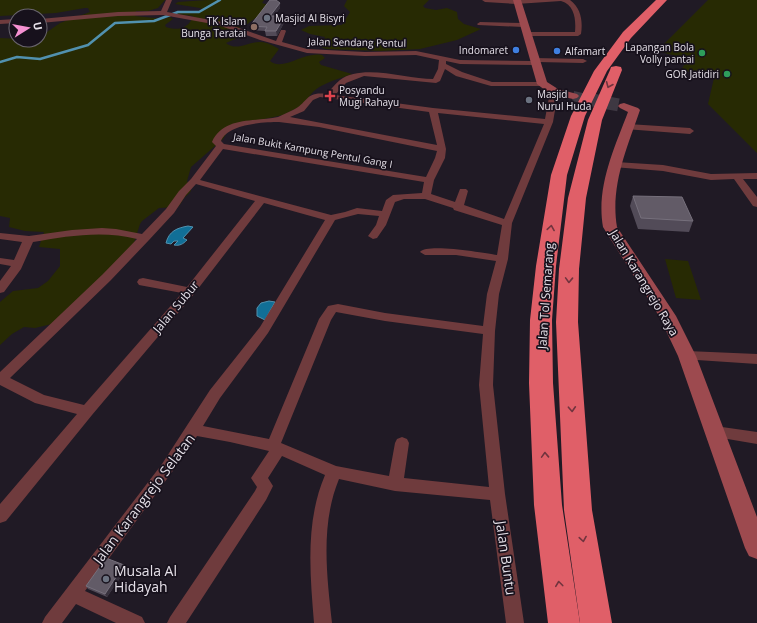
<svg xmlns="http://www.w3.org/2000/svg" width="757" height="623" font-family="'Open Sans',sans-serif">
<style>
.green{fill:#272a03}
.water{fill:#116f97;stroke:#5191af}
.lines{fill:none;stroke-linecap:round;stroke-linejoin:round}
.stream{stroke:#5191af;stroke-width:2.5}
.secondary-tunnel-far1{stroke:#3e3842;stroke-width:10;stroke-dasharray:10 5;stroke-linecap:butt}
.secondary-tunnel{stroke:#3e3842;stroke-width:13;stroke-dasharray:13 6;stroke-linecap:butt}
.street{fill:#6f3b3d;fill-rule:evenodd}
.secondary{fill:#9d4a4f;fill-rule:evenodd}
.highway{fill:#e05f68;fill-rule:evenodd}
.wall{fill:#524b58}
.shaded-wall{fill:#37313d}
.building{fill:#625b67;stroke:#76707c}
.oneway{stroke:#71343e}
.worship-dot{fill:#6b7280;stroke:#17111c;stroke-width:1.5}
.education-dot{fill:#8d6e63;stroke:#17111c;stroke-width:1.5}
.shop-dot{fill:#3f7fe0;stroke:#17111c;stroke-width:1.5}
.leisure-dot{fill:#2e9e5b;stroke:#17111c;stroke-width:1.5}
.health-dot{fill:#e0444e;stroke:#17111c;stroke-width:1.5}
.labels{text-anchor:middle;stroke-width:3.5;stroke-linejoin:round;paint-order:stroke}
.far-poi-label{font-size:10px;fill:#e5e0e8;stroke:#17111c;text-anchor:start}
.far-street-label{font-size:10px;fill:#e5e0e8;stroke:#17111c}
.street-label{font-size:12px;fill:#e5e0e8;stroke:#17111c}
.near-street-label{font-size:14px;fill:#e5e0e8;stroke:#17111c}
.near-poi-label{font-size:14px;fill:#e5e0e8;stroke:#17111c;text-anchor:start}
</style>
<rect width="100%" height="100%" fill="#201a25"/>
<g class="green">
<path d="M0,0H165L158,8L148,11H136L135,16L164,19L170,17L173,19L165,25L166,27C177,31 189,29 193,16L177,14L179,11H199L202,9L200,8L175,4L178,2L207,0H264L262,3L271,6L246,25L238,28L244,35L226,43C237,52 249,41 261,42C267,42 274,46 279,49L270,61C283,72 304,51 322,55L325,58L319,62L321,65L352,74C334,81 313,84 305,104L283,115L231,126L223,139L191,167L187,181C193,193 192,190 184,198C182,201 180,205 178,207L159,208L142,221L140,224L133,246L56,323L35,328L24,327L12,334L0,345V302L13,291L38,288L48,281L60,266V249L39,247L44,232L25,231L9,227L10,218L0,216V38L40,40V37L60,23L90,12L88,8H85L56,13L0,16Z"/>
<polygon points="347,0 429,0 423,6 425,8 436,10 447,8 457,12 458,19 464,24 481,29 457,40 420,49 381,51 326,49 321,47 325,37 310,34 301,30 309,26 342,25 350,12 344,6"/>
<polygon points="708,0 757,0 757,153 708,104 714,78 681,70 688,59 657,51"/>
<polygon points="665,259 688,261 701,300 676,298"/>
</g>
<g class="water">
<path d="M188,226L193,227L183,238L187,240C183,244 180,246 174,245L178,241H174L171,244L166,243C169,231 177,228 188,226Z"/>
<polygon points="269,301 275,302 265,320 257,316 257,308 261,303"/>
</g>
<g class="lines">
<polyline class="stream" points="0,62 17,57 40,59 88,45 115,23 154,21 178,12 199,12 220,0"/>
<polyline class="secondary-tunnel-far1" points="573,96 592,100"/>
<polyline class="secondary-tunnel" points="587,99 624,106"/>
<g class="street">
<path d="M166,0H172L167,12L222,22L276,41L281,30H285L286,31L282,42L307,49L365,52L416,51L460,60L531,61V58H534L583,59L587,61L583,63L538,62V65H535L460,64L446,61V64L462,72L492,82H545L546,84L542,86H491L456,76L445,69L440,81L436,83L364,76L346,83L335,95L433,108L545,119L550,92L554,90L558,92L553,122L512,223L508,259L499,294L495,331L493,385L505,494L524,623H506L490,500L395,491L339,479C320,525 327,576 332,623H314C310,573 305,522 325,475L282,456L268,478L273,486L266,500L186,623H167L170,617L255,491L257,487L251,478L269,451L230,442L197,436L172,472L85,591L142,617L145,623H116L76,604L62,623H42L45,617L162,464L210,390L260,327L325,220L264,203L194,294L92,415L6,521L0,523V504L77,414L35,403L0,385V372L103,274L137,239C103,230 67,236 33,242L21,269L4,292L0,293V281L11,266L0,264V258L14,260L22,242L0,239V233L29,236L72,230L102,228L116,229L142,234L166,209L179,191L191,179L216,146L212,142C223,116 256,122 278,117C283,115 288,112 293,110C308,103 305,91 327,94C331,89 335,84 340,80C362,63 407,79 433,79L438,69L439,60L416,55L365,56L307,53L260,40L218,25L163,15L118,16L40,23V19L118,12L161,11ZM320,97L429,112L437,145L290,117L304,111L313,100ZM438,113L544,124L504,219L464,205L468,191L466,189H460L455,202L431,194L434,180L445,158L446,149ZM279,122L319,127L437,151L435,158L426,177L224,144L221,141C228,124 263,122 279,122ZM223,149L229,150L424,182L422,193L393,195L386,200L382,211L357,208L345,212L331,215L200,180ZM196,184L255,201L187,287L143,278L139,279L137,282L139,285L182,293L84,405L44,395L10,378L111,280L149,240L174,213L186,195ZM404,199H425L453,208L454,210L502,225L497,255C484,253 427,243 420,252L425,255H456L496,261L487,294L483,326L385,313L338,304L328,306L319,319L269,439L203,426L220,398L268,333L335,220L358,214L379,216L376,225L368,236L373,239L377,238L386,225L395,202ZM336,312L385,321L483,334L479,385L489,487L404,478L409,443L407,439L402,437L397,439L395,443L389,476L336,466L281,443L331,320Z"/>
<path d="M482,0H570C581,8 583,21 581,34L578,36H527L524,34L527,32H575C576,20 575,5 561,1L516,4L485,2Z"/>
<polygon points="16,19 16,23 0,24 0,20"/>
<polygon points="480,22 523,23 526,25 523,27 478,25 477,24"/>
<polygon points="628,124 690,128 694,131 690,134 625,129 624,127"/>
<polygon points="616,162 663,165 711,174 757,173 757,179 743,179 757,197 757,207 753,206 734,179 711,180 663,171 613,167 611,165"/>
<polygon points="687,351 757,354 757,364 682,359 681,356 682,353"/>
<polygon points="715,426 757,432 757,444 710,436 708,432 710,428"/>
</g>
<g class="secondary">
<polygon points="513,0 521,0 547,82 558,89 577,94 579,96 577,98 573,99 550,94 537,84"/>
<path d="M624,103L638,108L640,110C627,148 610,186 617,227L676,316L696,356L757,517V559L749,556L745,548L678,356L659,316L603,227C596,187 614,149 628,112L620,108L618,106L620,104Z"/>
</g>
<g class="highway">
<polygon points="656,0 667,0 631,38 607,71 585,116 567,175 556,266 552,320 553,383 562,505 580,623 548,623 534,505 529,383 530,320 536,266 551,175 571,116 594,71 623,32"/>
<polygon points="616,66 621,67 622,70 602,120 586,198 579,269 578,322 592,510 612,623 580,623 564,510 556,322 559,269 568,198 588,120 610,70 611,67"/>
</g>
</g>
<g class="wall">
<polygon points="280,3 280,8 274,16 285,16 285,21 277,36 266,36 265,31 251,30 250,26"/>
<polygon points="633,196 693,221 689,232 638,229 630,206"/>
<polygon points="126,569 107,597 88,589 86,586"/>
</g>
<g class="shaded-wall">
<polygon points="280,3 280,8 271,20 270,16"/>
<polygon points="285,16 285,21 277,36 276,31"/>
<polygon points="124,565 126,569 107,597 105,594"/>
</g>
<g class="building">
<polygon points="270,0 276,0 280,3 270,16 285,16 276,31 265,31 267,27 250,26"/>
<polygon points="633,196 682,197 693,221 641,218"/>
<polygon points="106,558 124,565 105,594 86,586"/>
</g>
<defs><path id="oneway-chevron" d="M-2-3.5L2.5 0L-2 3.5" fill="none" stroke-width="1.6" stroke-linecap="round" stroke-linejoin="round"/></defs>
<g class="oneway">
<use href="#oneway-chevron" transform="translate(609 85) rotate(113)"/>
<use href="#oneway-chevron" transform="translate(551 228) rotate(-81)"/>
<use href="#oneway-chevron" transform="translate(569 280) rotate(92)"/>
<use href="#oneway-chevron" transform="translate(572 409) rotate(87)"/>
<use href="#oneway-chevron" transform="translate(545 455) rotate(-92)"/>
<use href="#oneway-chevron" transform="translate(583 539) rotate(81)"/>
<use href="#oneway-chevron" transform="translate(559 584) rotate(-97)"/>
</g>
<g class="worship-dot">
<circle cx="267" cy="18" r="4"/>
<circle cx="529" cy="100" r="4"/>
<circle cx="106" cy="579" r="4"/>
</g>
<circle class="education-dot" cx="254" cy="27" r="4"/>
<g class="shop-dot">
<circle cx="516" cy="50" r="4"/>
<circle cx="557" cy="51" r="4"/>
</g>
<g class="leisure-dot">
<circle cx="702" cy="53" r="4"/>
<circle cx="727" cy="74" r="4"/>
</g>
<path class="health-dot" d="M328 90h4v4h4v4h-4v4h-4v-4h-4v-4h4z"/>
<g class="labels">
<g class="far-poi-label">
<text x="275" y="22">Masjid Al Bisyri</text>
<text x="246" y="25" text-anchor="end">TK Islam<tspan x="246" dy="12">Bunga Teratai</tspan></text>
<text x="694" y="51" text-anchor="end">Lapangan Bola<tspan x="694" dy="12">Volly pantai</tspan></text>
<text x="508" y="54" text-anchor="end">Indomaret</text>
<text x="565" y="55">Alfamart</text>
<text x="719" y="78" text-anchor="end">GOR Jatidiri</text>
<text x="339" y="94">Posyandu<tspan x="339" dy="12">Mugi Rahayu</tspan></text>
<text x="537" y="98">Masjid<tspan x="537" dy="12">Nurul Huda</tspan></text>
</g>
<g class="far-street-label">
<text transform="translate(357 42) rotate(1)" y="4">Jalan Sendang Pentul</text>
<text transform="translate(313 150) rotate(10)" y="4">Jalan Bukit Kampung Pentul Gang I</text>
</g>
<g class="street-label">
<text transform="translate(644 283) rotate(59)" y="4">Jalan Karangrejo Raya</text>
<text transform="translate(546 296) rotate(-86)" y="4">Jalan Tol Semarang</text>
<text transform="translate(176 307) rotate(-50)" y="4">Jalan Subur</text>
</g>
<g class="near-street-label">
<text transform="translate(144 499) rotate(-53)" y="5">Jalan Karangrejo Selatan</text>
<text transform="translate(506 558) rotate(82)" y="5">Jalan Buntu</text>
</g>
<g class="near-poi-label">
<text x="114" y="576">Musala Al<tspan x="114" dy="16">Hidayah</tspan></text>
</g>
</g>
<g transform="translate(28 28) rotate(79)"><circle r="19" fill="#17111c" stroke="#69646e"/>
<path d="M0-3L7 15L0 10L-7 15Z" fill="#f591d2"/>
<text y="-6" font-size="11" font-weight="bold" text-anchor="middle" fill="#e5e0e8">U</text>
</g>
</svg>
